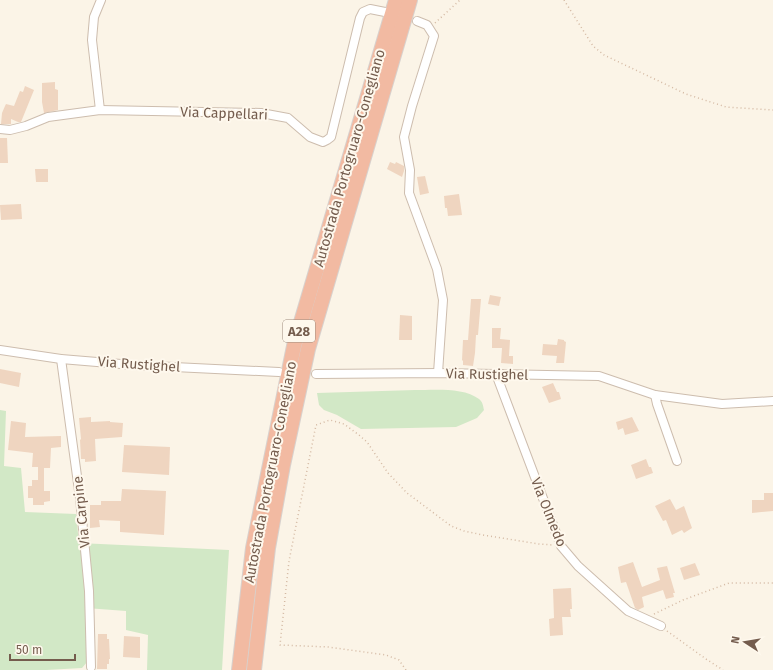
<svg xmlns="http://www.w3.org/2000/svg" width="773" height="670" font-family="'Fira Sans',sans-serif">
<style>
.green{fill:#d2e8c6}
.building{fill:#efd5c0}
.lines{fill:none;stroke-linecap:round;stroke-linejoin:round}
.street-casing{stroke:#cdbdae;stroke-width:10}
.highway-casing{stroke:#d8d1cd;stroke-width:16}
.path{stroke:#d4b9a3;stroke-width:1.5;stroke-dasharray:1 3;stroke-linecap:butt}
.street{stroke:#fff;stroke-width:8}
.highway{stroke:#f2baa2;stroke-width:14}
.labels{text-anchor:middle;stroke-width:4;stroke-linejoin:round;paint-order:stroke}
.shield{fill:#fef8ed;stroke:#9d8b7d;stroke-width:1}
.shield-label{font-size:13px;font-weight:bold;fill:#745c4d}
.street-label{font-size:14px;fill:#745c4d;stroke:#fef8ed}
</style>
<rect width="100%" height="100%" fill="#fbf4e7"/>
<g class="green">
<path d="M415,390C433,390 464,387 479,399C483,402 483,406 484,410L477,418L456,427L361,429L337,415L324,410L319,405L317,393Z"/>
<polygon points="0,410 6,411 4,466 21,468 25,512 76,514 79,543 229,550 222,670 147,670 148,635 126,630 126,611 86,608 87,662 82,668 46,670 0,670"/>
</g>
<g class="building">
<polygon points="55,82 55,89 58,90 58,110 44,113 42,102 42,83"/>
<polygon points="25,86 34,90 21,122 18,122 11,119 11,124 1,124 2,113 5,106 6,104 14,106 20,91 23,92"/>
<polygon points="0,138 7,138 8,163 0,163"/>
<polygon points="390,162 395,164 396,162 404,166 404,171 402,177 387,169"/>
<polygon points="35,169 48,169 48,182 36,182"/>
<polygon points="425,176 429,193 420,195 417,177"/>
<polygon points="459,194 462,215 448,216 447,208 445,208 444,196"/>
<polygon points="21,204 22,219 1,220 0,205"/>
<polygon points="490,295 501,297 499,306 488,304"/>
<polygon points="471,299 481,299 478,335 476,335 475,353 473,366 463,365 463,361 462,360 463,340 468,340"/>
<polygon points="400,315 412,316 412,340 399,340"/>
<polygon points="492,328 501,328 500,339 510,340 509,356 513,356 513,364 501,363 502,348 492,348"/>
<polygon points="558,339 564,340 564,341 566,342 564,363 556,363 557,356 542,355 543,344 557,345"/>
<polygon points="0,369 21,373 19,387 0,383"/>
<polygon points="553,383 557,392 559,392 561,399 549,403 542,387"/>
<polygon points="91,417 91,422 110,421 110,422 123,423 122,437 95,439 96,461 85,462 85,459 81,459 80,440 81,439 79,418"/>
<polygon points="632,417 639,431 625,435 623,428 618,430 616,422"/>
<polygon points="11,421 26,423 25,437 61,436 61,447 51,448 50,468 44,468 44,491 50,491 50,501 44,502 44,505 33,505 33,498 28,498 28,486 32,486 32,480 38,480 38,467 32,467 33,453 8,450"/>
<polygon points="124,445 170,447 169,475 122,472"/>
<polygon points="646,459 649,467 651,467 653,473 636,479 631,465"/>
<polygon points="122,489 166,491 164,535 120,532 120,521 99,520 100,527 90,528 90,505 101,505 101,501 121,501"/>
<polygon points="764,493 773,493 773,511 752,513 752,500 764,500"/>
<polygon points="670,499 676,510 684,506 692,528 684,533 682,530 672,535 666,520 663,521 655,506"/>
<polygon points="633,562 642,587 660,580 657,568 667,566 675,593 673,593 674,597 666,599 663,590 642,597 644,607 638,610 635,608 626,582 621,583 618,567"/>
<polygon points="695,563 700,575 684,580 680,568"/>
<polygon points="571,588 572,609 570,609 571,617 562,617 563,635 550,636 549,619 554,618 553,589"/>
<polygon points="98,634 107,634 107,639 109,639 110,659 109,659 109,664 107,664 107,669 97,669"/>
<polygon points="124,636 140,637 140,658 123,657"/>
</g>
<g class="lines">
<g class="street-casing">
<g id="street">
<polyline points="417,21 427,25 434,36 412,106 404,137 410,170 409,193 437,269 443,300 438,373"/>
<polyline points="100,110 92,40 94,17 101,0"/>
<polyline points="0,129 10,130 26,126 48,117 100,110 261,113 288,118 310,137 323,142 327,140 331,137 360,18 363,12 370,9 385,12"/>
<polyline points="0,350 61,359 133,365 279,372"/>
<polyline points="61,359 80,498 89,591 91,667"/>
<polyline points="316,374 438,373 599,376 655,395 722,404 773,401"/>
<polyline points="496,374 561,546 578,566 628,611 661,626"/>
<polyline points="655,395 657,404 677,461"/>
</g>
</g>
<g class="highway-casing">
<g id="highway">
<polyline points="239,670 253,548 294,346 396,0"/>
<polyline points="254,670 268,548 283,465 308,349 410,0"/>
</g>
</g>
<g class="path">
<polyline points="564,0 593,46 604,55 686,94 726,107 773,110"/>
<polyline points="435,23 460,0"/>
<polyline points="654,614 683,600 729,583 773,583"/>
<polyline points="667,631 706,659 723,670"/>
<polyline points="406,670 399,660 386,655 328,647 280,645 289,561 316,425 330,420 344,424 359,435 367,442 388,473 407,493 451,526 464,531 483,535 539,544 553,545"/>
</g>
<use href="#street" class="street"/>
<use href="#highway" class="highway"/>
</g>
<g class="labels">
<rect class="shield" x="283" y="320" width="32" height="22" rx="3"/>
<g class="shield-label">
<text x="299" y="336">A28</text>
</g>
<g class="street-label">
<text transform="translate(224 113) rotate(2)" y="5">Via Cappellari</text>
<text transform="translate(349 158) rotate(-74)" y="5">Autostrada Portogruaro-Conegliano</text>
<text transform="translate(139 364) rotate(4)" y="5">Via Rustighel</text>
<text transform="translate(487 374) rotate(1)" y="5">Via Rustighel</text>
<text transform="translate(270 472) rotate(-79)" y="5">Autostrada Portogruaro-Conegliano</text>
<text transform="translate(81 512) rotate(-96)" y="5">Via Carpine</text>
<text transform="translate(549 512) rotate(68)" y="5">Via Olmedo</text>
</g>
</g>
<g transform="translate(745 642) rotate(282)" stroke="#fef8ed" stroke-width="3" paint-order="stroke">
<path d="M0-3L7 15L0 10L-7 15Z" fill="#745c4d"/>
<text y="-6" font-size="11" font-weight="bold" text-anchor="middle" fill="#745c4d">N</text>
</g>
<path d="M10 654v6h65v-6" fill="none" stroke="#745c4d" stroke-width="2"/>
<text x="16" y="654" font-size="12" fill="#745c4d" stroke="#fef8ed" stroke-width="3" paint-order="stroke">50 m</text>
</svg>
